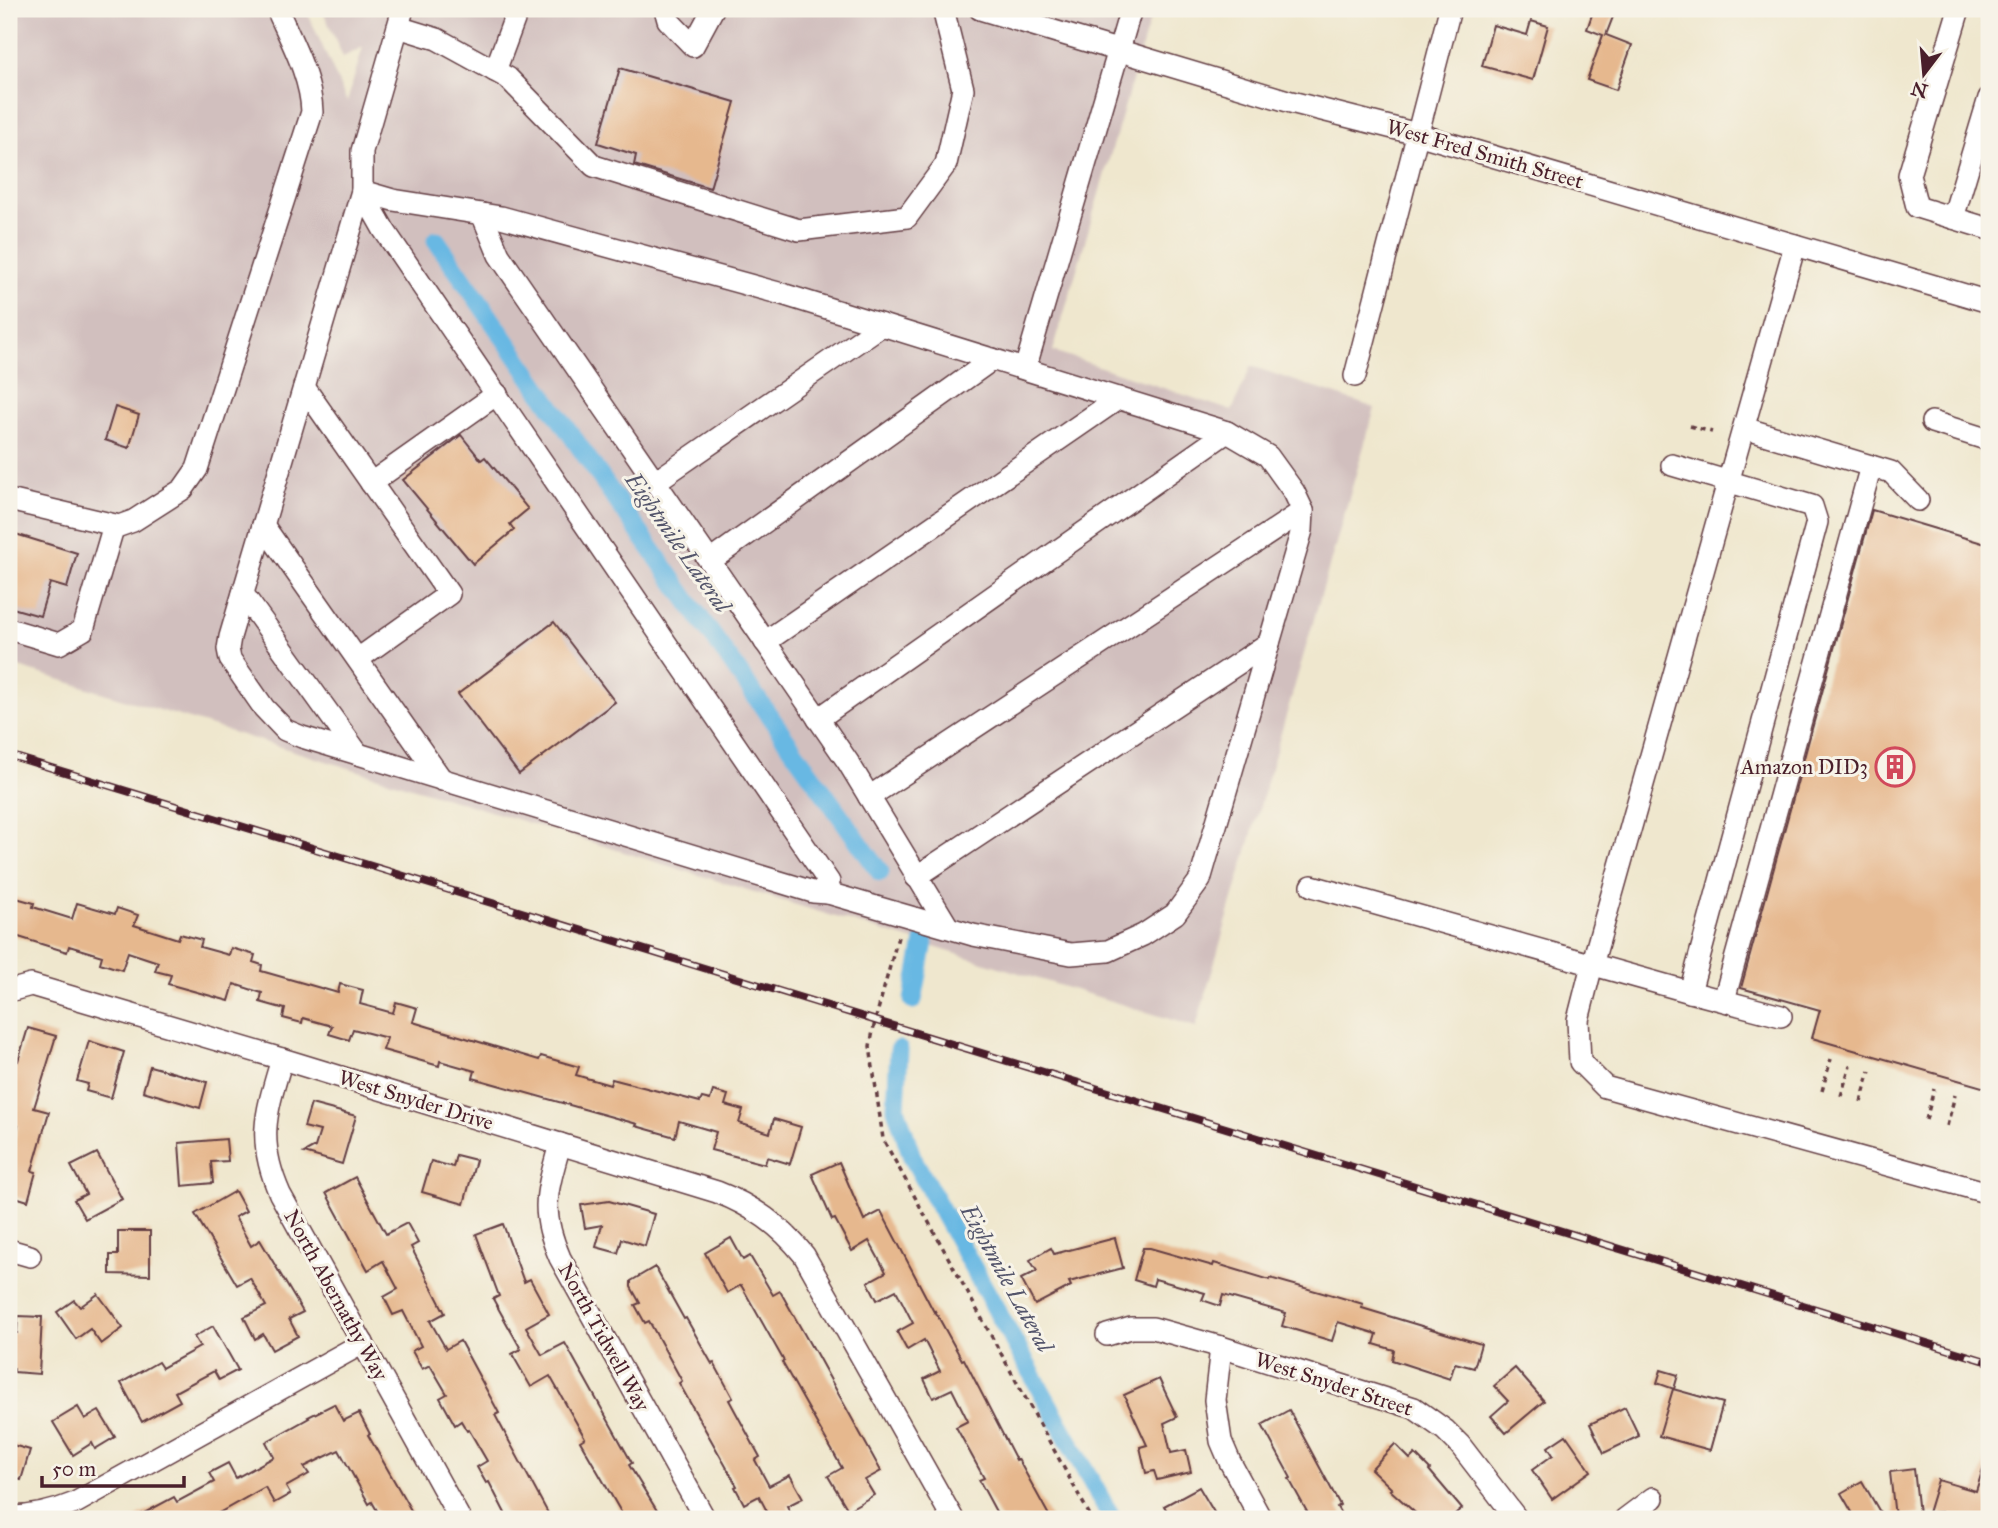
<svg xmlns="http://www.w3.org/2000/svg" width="1998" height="1528" font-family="'IM FELL Great Primer',serif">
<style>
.industrial{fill:#d1bfbe}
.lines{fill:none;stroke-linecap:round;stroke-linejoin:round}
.canal{stroke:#67b8e3;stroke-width:19}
.building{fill:#e6b88e}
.minor-casing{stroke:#633d43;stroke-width:24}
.path{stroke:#633d43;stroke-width:3.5;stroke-dasharray:5 5;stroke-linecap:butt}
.minor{stroke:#fff;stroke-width:21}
.rail-casing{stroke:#4a1f2b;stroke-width:8}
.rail{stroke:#f7f3e8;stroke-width:5;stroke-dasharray:16;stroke-linecap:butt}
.labels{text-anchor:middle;stroke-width:6;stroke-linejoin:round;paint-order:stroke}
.street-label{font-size:21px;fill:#4a1f2b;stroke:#f7f3e8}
.poi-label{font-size:21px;fill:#4a1f2b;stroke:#f7f3e8;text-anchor:end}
.water-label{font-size:23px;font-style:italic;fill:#54556b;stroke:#f7f3e8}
</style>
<rect width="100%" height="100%" fill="#f7f3e8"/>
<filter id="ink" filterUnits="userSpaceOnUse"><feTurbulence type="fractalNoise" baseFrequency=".0143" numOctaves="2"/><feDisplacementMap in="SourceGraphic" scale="14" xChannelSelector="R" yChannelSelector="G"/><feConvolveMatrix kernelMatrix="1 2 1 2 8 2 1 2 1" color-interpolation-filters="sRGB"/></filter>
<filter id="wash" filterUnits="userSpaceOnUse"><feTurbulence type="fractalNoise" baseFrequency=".00686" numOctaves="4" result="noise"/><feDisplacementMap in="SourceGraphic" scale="28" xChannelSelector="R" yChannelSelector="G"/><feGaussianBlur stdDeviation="1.57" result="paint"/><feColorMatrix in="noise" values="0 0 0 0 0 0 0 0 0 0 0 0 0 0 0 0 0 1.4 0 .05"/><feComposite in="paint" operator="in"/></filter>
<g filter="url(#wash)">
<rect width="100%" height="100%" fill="#efe7ce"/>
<polygon class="industrial" points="9,9 306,9 347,102 363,47 343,57 322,9 1153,9 1053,351 1232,411 1251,366 1375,408 1196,1027 9,664"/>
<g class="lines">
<g class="canal">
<polyline points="436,240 620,505 880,872"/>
<polyline points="913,1000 924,942"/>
<polyline points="899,1050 896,1108 912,1157 1112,1519"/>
</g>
</g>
<g id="blocks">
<g class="building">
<polygon points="1594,9 1616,9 1606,35 1632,45 1616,90 1587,80 1603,35 1587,29"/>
<polygon points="1531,21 1548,26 1533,80 1482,66 1493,25 1527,35"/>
<polygon points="620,68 735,102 710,188 634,165 636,155 598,143"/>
<polygon points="115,407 139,415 129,448 105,440"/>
<polygon points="461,435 481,460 485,457 528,509 510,524 514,530 473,564 403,480"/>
<polygon points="1872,510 1989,545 1989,1089 1812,1038 1820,1010 1741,988"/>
<polygon points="9,532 77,553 67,588 50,583 40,616 9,607"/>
<polygon points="554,622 615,702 519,774 458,694"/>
<polygon points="9,896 34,903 33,907 72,919 77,903 115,914 117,908 138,915 134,925 178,939 180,934 202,940 200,947 229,955 231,948 255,955 253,962 262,965 261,971 338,993 340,984 363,990 360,1004 393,1013 396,1002 417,1008 413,1022 539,1060 541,1056 579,1067 576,1075 610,1085 612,1079 700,1102 702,1098 710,1100 713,1091 728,1095 725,1105 743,1110 739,1123 770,1133 774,1119 801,1127 790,1164 767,1157 765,1164 711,1150 716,1132 679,1121 675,1137 636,1126 637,1124 473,1078 475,1071 440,1061 439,1066 383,1050 387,1038 353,1029 349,1040 329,1034 332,1026 303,1018 302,1023 283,1018 285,1009 260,1002 262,993 234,984 229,1001 168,984 171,975 155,971 158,962 128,952 122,970 100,963 102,956 69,946 67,952 9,934"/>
<polygon points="28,1028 56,1036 34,1108 49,1112 32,1171 36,1172 28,1201 9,1195 9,1158 18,1126 9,1123 9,1069 12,1059 18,1061"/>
<polygon points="89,1041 124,1052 111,1098 86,1091 88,1084 77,1081"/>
<polygon points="150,1066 207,1082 200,1108 143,1091"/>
<polygon points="311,1104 356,1116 342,1164 304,1153 315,1147 320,1131 304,1127"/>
<polygon points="226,1139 228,1161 211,1162 213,1183 182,1186 179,1143"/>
<polygon points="97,1153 122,1199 85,1219 74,1200 86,1194 71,1166"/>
<polygon points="456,1155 476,1160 464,1204 422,1192 431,1161 453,1167"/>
<polygon points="839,1162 864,1220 881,1211 934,1312 935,1311 962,1360 964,1359 1016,1460 1018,1459 1051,1519 1000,1519 979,1480 984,1478 956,1427 968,1421 952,1389 933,1398 924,1379 940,1371 924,1340 907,1350 897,1332 913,1323 896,1290 877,1300 868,1282 886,1272 869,1241 852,1251 835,1219 832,1220 812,1174"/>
<polygon points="355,1177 386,1234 407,1223 418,1243 411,1247 445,1313 430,1321 446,1349 460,1341 499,1413 495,1415 549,1515 541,1519 508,1519 489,1482 486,1483 477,1467 487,1461 469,1430 467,1431 461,1421 455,1425 440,1398 447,1394 430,1365 422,1369 412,1351 421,1346 403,1311 393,1315 384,1297 398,1289 383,1261 368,1270 326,1193"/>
<polygon points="235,1191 246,1211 235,1217 251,1246 260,1240 303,1312 289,1319 298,1336 272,1350 263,1334 255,1339 244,1317 266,1306 250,1278 237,1285 195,1214"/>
<polygon points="609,1201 654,1214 645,1246 622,1239 618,1253 596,1247 602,1225 585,1228 581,1205"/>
<polygon points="503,1224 524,1282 530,1279 549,1314 526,1327 542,1355 565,1343 632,1463 629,1465 659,1514 650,1519 625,1519 580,1441 585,1438 550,1376 531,1387 512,1354 521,1349 493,1299 499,1296 476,1234"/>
<polygon points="118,1231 150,1231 150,1275 110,1274 110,1255 118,1255"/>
<polygon points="731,1238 743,1260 750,1256 773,1295 780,1291 811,1346 812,1346 881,1471 865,1480 874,1495 848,1510 828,1476 842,1468 782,1362 784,1361 741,1285 727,1293 705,1253"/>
<polygon points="1115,1238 1123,1268 1069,1282 1071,1286 1035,1305 1021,1279 1037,1271 1030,1260 1051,1248 1054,1254"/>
<polygon points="1143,1248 1150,1248 1213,1266 1214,1263 1270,1280 1270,1278 1326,1294 1326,1293 1363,1304 1362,1308 1481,1344 1474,1368 1455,1363 1450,1379 1392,1360 1394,1350 1374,1344 1377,1334 1338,1322 1332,1341 1282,1326 1286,1313 1223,1295 1220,1306 1202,1300 1205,1293 1155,1279 1153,1286 1134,1280"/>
<polygon points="655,1267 684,1319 686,1318 712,1364 714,1363 733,1398 729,1400 760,1457 755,1460 769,1486 790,1475 803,1498 787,1506 794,1519 771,1519 759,1496 744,1504 735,1487 737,1486 679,1383 682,1381 649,1321 645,1323 635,1305 640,1303 631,1287 631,1281"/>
<polygon points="98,1294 123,1328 101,1344 90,1329 76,1339 57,1312 74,1300 80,1307"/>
<polygon points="18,1316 42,1317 39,1374 14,1372 14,1369 9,1368 9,1333 17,1333"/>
<polygon points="213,1326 238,1370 219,1380 214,1371 175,1392 180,1401 142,1422 121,1383 158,1362 162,1368 200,1347 194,1337"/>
<polygon points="1515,1368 1544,1401 1506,1433 1491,1416 1508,1401 1494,1386"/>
<polygon points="1661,1370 1678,1375 1674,1389 1657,1383"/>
<polygon points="1159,1379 1177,1417 1164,1423 1171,1453 1186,1450 1191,1472 1157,1480 1154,1471 1146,1473 1140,1447 1147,1445 1124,1395"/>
<polygon points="1673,1389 1723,1403 1710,1450 1659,1436"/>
<polygon points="334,1404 343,1421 359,1413 370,1434 368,1435 416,1519 382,1519 372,1502 369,1504 339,1450 304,1467 309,1474 286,1487 290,1494 274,1503 265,1487 208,1519 133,1519 174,1497 177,1502 214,1482 209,1473 228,1463 236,1478 274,1457 266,1442 309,1418 308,1417"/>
<polygon points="78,1407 85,1419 99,1411 115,1437 95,1449 92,1443 73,1455 53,1422"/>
<polygon points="1625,1407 1639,1436 1604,1453 1590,1424"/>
<polygon points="1289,1410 1340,1505 1337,1507 1344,1519 1311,1519 1289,1479 1291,1478 1262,1425"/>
<polygon points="1566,1435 1591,1471 1552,1499 1532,1470 1553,1455 1548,1447"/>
<polygon points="9,1444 30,1450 21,1480 9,1477"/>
<polygon points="1395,1444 1410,1459 1415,1454 1430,1469 1429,1470 1462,1509 1450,1519 1422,1519 1390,1490 1392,1489 1371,1469"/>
<polygon points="1986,1459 1989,1460 1989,1519 1939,1519 1941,1512 1928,1513 1938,1480 1976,1491"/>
<polygon points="1914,1469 1919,1514 1895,1517 1890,1472"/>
<polygon points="1862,1481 1884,1519 1856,1519 1841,1493"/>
<polygon points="1199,1487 1218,1519 1172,1519 1164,1506"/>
</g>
</g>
</g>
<g filter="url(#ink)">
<use href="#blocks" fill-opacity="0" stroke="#633d43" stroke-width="2"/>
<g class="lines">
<g class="minor-casing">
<g id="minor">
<polyline points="665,9 668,20 693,46 713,9"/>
<polyline points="980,9 1291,102 1417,134 1989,302"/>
<polyline points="1959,9 1909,175 1917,207 1989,229"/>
<polyline points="398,27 437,39 508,78 594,166 799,230 907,217 946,164 963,89 943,9"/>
<polyline points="495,71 518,9"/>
<polyline points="362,191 384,230 829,882 828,893 813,892 302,737 285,730 264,708 230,659 228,649 230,637 362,191 362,151 403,9"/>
<polyline points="362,191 393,200 501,217 782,294 1227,432 1268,456 1294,492 1303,511 1302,530 1200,880 1175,914 1143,935 1108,951 1071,954 973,935 828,893"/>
<polyline points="482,214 499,255 848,762 948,927"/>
<polyline points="1953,218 1989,98"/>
<polyline points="1795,245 1592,965 1578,1020 1580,1062 1605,1087 1989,1193"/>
<polyline points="1025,369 1131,9"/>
<polyline points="1355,376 1450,9"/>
<polyline points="304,387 449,594 358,659"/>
<polyline points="1932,422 1989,440"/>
<polyline points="1744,428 1891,472 1918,500"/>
<polyline points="1672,465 1812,506 1817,522 1690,992"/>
<polyline points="655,482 882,325"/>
<polyline points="371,483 497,394"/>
<path d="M9,500L119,526L133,521L183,489L197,469L312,112C311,76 291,41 277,9"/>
<polyline points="263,525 442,780"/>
<polyline points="710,561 993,359"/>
<polyline points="243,594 358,754"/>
<polyline points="9,629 59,644 83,630 114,525"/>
<polyline points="765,642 1119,398"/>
<polyline points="818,719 1227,432"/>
<polyline points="869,797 1303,511"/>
<polyline points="916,877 1269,643"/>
<polyline points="1312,886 1690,992 1781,1016"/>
<path d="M9,991L31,985L282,1059L717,1192C753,1206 780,1225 804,1255L953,1519"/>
<polyline points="1724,1000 1871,466"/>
<path d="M282,1059C266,1113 256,1140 280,1194L460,1519"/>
<path d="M560,1144C547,1192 539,1210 560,1258L705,1519"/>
<polyline points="9,1250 30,1256"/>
<polyline points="1107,1335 1131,1328 1153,1328 1221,1347 1414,1408 1445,1430 1460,1445 1517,1519"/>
<polyline points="1221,1347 1215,1400 1221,1441 1230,1462 1261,1519"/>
<path d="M9,1517C33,1517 53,1512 75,1503L363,1343"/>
<polyline points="1625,1519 1653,1498"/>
</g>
</g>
<g class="path">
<polyline points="1690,426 1712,432"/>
<polyline points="898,937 875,1021 870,1046 883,1139 1092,1519"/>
<polyline points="1822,1091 1831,1059"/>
<polyline points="1841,1096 1850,1065"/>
<polyline points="1861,1102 1870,1071"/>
<polyline points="1926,1120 1934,1089"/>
<polyline points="1947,1126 1955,1095"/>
</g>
<use href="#minor" class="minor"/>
<g class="rail-casing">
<polyline id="rail" points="9,755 1989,1362"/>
</g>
<use href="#rail" class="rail"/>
</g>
</g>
<defs>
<g id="building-ring" transform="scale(2.0125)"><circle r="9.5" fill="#f7f3e8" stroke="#d1495b" stroke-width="1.5"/><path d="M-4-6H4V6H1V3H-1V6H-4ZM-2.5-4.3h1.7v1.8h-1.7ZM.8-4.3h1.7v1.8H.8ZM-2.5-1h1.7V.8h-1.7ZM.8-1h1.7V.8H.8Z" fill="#d1495b"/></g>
</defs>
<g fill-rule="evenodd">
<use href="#building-ring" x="1895" y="767"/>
</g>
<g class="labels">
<g class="street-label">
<text transform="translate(1485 154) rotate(16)" y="7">West Fred Smith Street</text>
<text transform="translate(416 1100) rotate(17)" y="7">West Snyder Drive</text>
<text transform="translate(336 1295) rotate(61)" y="7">North Abernathy Way</text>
<text transform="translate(604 1337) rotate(61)" y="7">North Tidwell Way</text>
<text transform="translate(1334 1384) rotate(18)" y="7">West Snyder Street</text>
</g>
<g class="poi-label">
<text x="1868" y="774">Amazon DID3</text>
</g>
<g class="water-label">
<text transform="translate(678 542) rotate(55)" y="8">Eightmile Lateral</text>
<text transform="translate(1007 1278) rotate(61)" y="8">Eightmile Lateral</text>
</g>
</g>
<rect width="1998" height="1528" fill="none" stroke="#f7f3e8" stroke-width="35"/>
<g transform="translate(1924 74) rotate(196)" stroke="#f7f3e8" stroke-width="5" paint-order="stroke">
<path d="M0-5L12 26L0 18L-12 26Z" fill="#4a1f2b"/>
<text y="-10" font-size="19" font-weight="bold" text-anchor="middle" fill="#4a1f2b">N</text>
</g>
<path d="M42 1476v10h142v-10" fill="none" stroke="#4a1f2b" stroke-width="3.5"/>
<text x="52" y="1476" font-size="21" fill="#4a1f2b" stroke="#f7f3e8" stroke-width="5" paint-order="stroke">50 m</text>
</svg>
